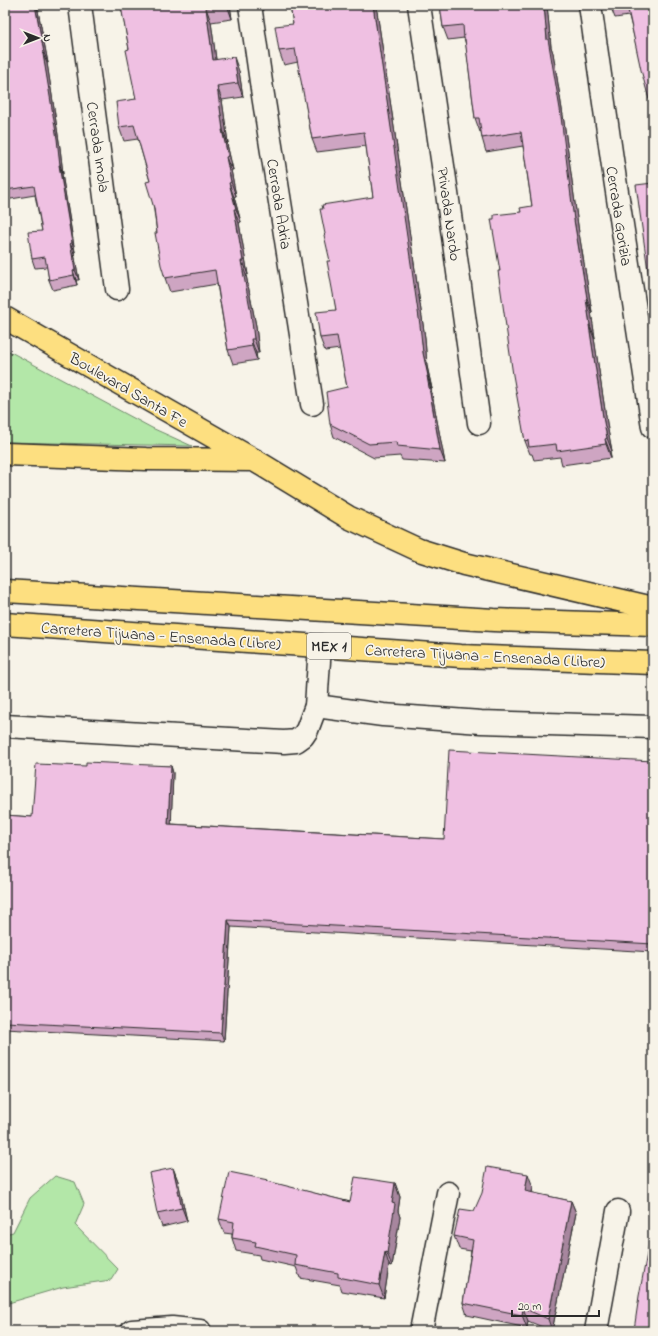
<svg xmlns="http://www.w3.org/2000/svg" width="658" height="1336" font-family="'Indie Flower',sans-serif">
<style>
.green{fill:#b3e7a8;stroke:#6f896a}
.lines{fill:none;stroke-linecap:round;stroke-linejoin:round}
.minor-casing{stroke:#2b2b2b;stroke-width:25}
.major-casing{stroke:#2b2b2b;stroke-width:25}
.highway-casing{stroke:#2b2b2b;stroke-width:25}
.minor{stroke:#f7f3e8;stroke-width:22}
.major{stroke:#fddf80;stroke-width:22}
.highway{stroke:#fddf80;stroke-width:22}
.wall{fill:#cea5c2;stroke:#2b2b2b}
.shaded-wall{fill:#a7869e;stroke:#2b2b2b}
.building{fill:#efc0e2;stroke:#2b2b2b}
.labels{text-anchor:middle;stroke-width:3.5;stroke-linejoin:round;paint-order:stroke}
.shield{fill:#f7f3e8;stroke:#686764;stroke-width:1}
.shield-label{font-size:15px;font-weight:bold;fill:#2b2b2b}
.street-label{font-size:16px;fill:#2b2b2b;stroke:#f7f3e8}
</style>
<rect width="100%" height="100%" fill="#f7f3e8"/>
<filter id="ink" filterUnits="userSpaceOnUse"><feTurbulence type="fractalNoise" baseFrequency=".025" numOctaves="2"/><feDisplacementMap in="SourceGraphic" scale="8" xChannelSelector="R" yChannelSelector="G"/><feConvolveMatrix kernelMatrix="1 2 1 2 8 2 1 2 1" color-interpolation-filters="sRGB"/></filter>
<g filter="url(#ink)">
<g class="green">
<polygon points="5,349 152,428 192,446 5,442"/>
<polygon points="55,1176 75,1182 84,1204 75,1225 118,1269 111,1280 63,1287 5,1304 5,1234 13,1232 30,1198"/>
</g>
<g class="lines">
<g class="minor-casing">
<g id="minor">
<polyline points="80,5 117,289"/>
<polyline points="250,5 262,89 312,404"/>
<polyline points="419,5 446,186 479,423"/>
<polyline points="590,5 613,166 653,427"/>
<polyline points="316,706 383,715 481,722 653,727"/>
<polyline points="5,726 284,742 296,741 303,736 307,730 316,706 320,646"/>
<polyline points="132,1331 172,1328 200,1331"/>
<polyline points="421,1331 448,1193"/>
<polyline points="596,1331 618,1211"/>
</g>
</g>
<g class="major-casing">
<polyline id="major" points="5,318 254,460"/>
</g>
<g class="highway-casing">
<g id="highway">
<polyline points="5,454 146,459 254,460 348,517 419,550 464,564 653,608"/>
<polyline points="5,591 494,620 653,625"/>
<polyline points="5,624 461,656 653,663"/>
</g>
</g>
<use href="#minor" class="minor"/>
<use href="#major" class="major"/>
<use href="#highway" class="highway"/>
</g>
<g class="wall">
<polygon points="5,5 38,5 39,11 38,11 48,63 47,63 60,148 63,174 62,174 75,252 74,253 79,280 76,280 77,285 53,290 49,280 47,267 35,268 32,259 42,231 35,195 5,200"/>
<polygon points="121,5 230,5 232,19 211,22 216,60 239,71 243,97 222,100 228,143 227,144 233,170 231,170 236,196 234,197 241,222 239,223 248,275 246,275 256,326 259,353 256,353 257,360 233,364 228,350 217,284 170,292 165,278 157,233 150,181 138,139 124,141 119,127 136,99 129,49"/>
<polygon points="290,5 376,5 425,338 427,366 432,389 431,389 445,463 402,460 400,456 374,458 334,437 330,424 347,387 340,349 325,351 320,338 336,310 330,261 373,197 366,146 317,152 312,139 298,62 284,65 279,51 293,24"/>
<polygon points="440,5 547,5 551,47 553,53 564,122 579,233 592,312 591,312 595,338 594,338 608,430 612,451 610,452 611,458 562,465 560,457 534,460 532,454 530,454 525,441 500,271 494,219 521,212 532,206 523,146 486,152 482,138 481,131 480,132 475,118 466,45 464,38 448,40 443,27"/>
<polygon points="610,5 653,5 653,110 649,99 629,16 615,18"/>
<polygon points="653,183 653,299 651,292"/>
<polygon points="653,761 653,952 231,927 224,1041 5,1029 5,815 32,817 86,766 171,766 173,773 171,824 444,839"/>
<polygon points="173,1168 178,1181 187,1221 162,1227 157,1213"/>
<polygon points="268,1180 268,1182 350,1202 395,1183 400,1197 398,1211 400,1217 392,1266 389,1265 384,1298 342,1291 340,1285 300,1278 296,1267 260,1259 259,1255 236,1251 232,1238 232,1234 224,1233 219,1219"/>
<polygon points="533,1187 532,1193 571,1201 576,1213 552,1331 528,1321 527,1328 467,1315 463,1303 471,1251 459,1249 454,1236 474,1211"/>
</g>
<g class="shaded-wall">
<polygon points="35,5 36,5 38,11 48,63 44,53"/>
<polygon points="227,5 230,5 232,19"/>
<polygon points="373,5 376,5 425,338 427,366 432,389 428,376 423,353"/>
<polygon points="544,5 547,5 551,47 553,53 564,122 579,233 592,312 587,298 574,220 547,40"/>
<polygon points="206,8 211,22 218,74 213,60"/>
<polygon points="43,54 47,63 60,148 63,174 60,165"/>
<polygon points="234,57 239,71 243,97 238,83"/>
<polygon points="217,86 222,100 228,143 223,130"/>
<polygon points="222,130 227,144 233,170 228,156"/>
<polygon points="226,157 231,170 236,196 231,182"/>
<polygon points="59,165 62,174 75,252 72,243"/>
<polygon points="229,183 234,197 241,222 236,209"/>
<polygon points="234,209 239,223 248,275 243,261"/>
<polygon points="70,243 74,253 79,280 75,270"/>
<polygon points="241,261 246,275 256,326 259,353 254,339"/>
<polygon points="73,271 76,280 77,285 74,275"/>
<polygon points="586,299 591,312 595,338 590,325"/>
<polygon points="589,325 594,338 608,430 612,451 607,438 603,417"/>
<polygon points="251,339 256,353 257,360 252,346"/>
<polygon points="427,376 431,389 445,463 440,450"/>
<polygon points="605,439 610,452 611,458 606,444"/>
<polygon points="171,766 173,773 171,831 168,824"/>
<polygon points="228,920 231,927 224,1041 221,1033"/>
<polygon points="173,1168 178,1181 187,1221 182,1208"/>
<polygon points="528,1174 533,1187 530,1204 525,1191"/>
<polygon points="395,1183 400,1197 398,1211 400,1217 392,1266 387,1253 392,1203"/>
<polygon points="571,1201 576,1213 552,1331 548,1319"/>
<polygon points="385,1252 389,1265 384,1298 379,1285"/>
<polygon points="523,1308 528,1321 527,1328 522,1315"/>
</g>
<g class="building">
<polygon points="5,5 35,5 44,53 43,54 57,139 60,165 59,165 72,243 70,243 75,270 73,271 74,275 49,280 45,257 32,259 28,232 42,231 34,186 5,190"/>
<polygon points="121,5 227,5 206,8 213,60 234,57 238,83 217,86 223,130 222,130 228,156 226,157 231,182 229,183 236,209 234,209 243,261 241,261 251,313 254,339 251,339 252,346 228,350 215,270 165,278 161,265 155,233 157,233 154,208 146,182 150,181 134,125 119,127 116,102 136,99 126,50 129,49 122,12"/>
<polygon points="290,5 373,5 420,325 423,353 428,376 427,376 440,450 397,446 396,442 369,444 330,424 326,392 347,387 337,336 320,338 316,312 336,310 327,261 330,261 324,235 325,234 320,209 323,209 322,205 373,197 364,132 312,139 295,49 279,51 275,26 293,24"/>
<polygon points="440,5 544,5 547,40 548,39 560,109 574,220 587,298 586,299 590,325 589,325 603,417 607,438 605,439 606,444 557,451 556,444 529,447 528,440 525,441 513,375 498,271 500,271 491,219 494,219 494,215 521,212 520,208 532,206 521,132 482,138 479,118 475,118 465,39 464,39 463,25 443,27"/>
<polygon points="627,5 653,5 653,99 649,99 641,70"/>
<polygon points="653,183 653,292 651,292 636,185"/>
<polygon points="449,750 653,761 653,944 228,920 221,1033 5,1022 5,815 32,817 36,764 86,766 86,762 171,766 168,824 444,839"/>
<polygon points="487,1167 528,1174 525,1191 571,1201 548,1319 523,1308 522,1315 463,1303 473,1240 454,1236 460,1209 474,1211 482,1193"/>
<polygon points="173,1168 182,1208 157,1213 149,1173"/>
<polygon points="229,1172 268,1180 267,1181 350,1202 355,1177 395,1183 392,1203 395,1204 387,1253 385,1252 379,1285 338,1277 338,1273 295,1265 296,1255 255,1246 256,1242 232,1238 234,1222 219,1219"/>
<polygon points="653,1222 653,1331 638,1331 634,1330 639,1296"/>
</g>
</g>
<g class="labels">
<rect class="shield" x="307" y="633" width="44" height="26" rx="3"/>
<g class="shield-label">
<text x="329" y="651">MEX 1</text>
</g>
<g class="street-label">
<text transform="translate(99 147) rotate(82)" y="6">Cerrada Imola</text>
<text transform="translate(280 204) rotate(81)" y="6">Cerrada Adria</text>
<text transform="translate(450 214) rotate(82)" y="6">Privada Nardo</text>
<text transform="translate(620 216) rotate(81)" y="6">Cerrada Gorizia</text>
<text transform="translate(129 389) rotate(30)" y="6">Boulevard Santa Fe</text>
<text transform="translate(161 635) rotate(4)" y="6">Carretera Tijuana - Ensenada (Libre)</text>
<text transform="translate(485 655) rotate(3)" y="6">Carretera Tijuana - Ensenada (Libre)</text>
</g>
</g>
<rect width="658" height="1336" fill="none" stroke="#f7f3e8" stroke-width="20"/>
<rect x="10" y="10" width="638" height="1316" fill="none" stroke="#2b2b2b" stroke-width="1.5" filter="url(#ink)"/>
<g transform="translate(38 38) rotate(90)" stroke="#f7f3e8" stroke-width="3" paint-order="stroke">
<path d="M0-3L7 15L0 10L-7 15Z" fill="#2b2b2b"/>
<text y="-6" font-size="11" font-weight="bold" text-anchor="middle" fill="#2b2b2b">N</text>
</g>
<path d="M512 1310v6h87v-6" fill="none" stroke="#2b2b2b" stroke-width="2"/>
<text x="518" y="1310" font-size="12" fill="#2b2b2b" stroke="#f7f3e8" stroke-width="3" paint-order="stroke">20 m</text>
</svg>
